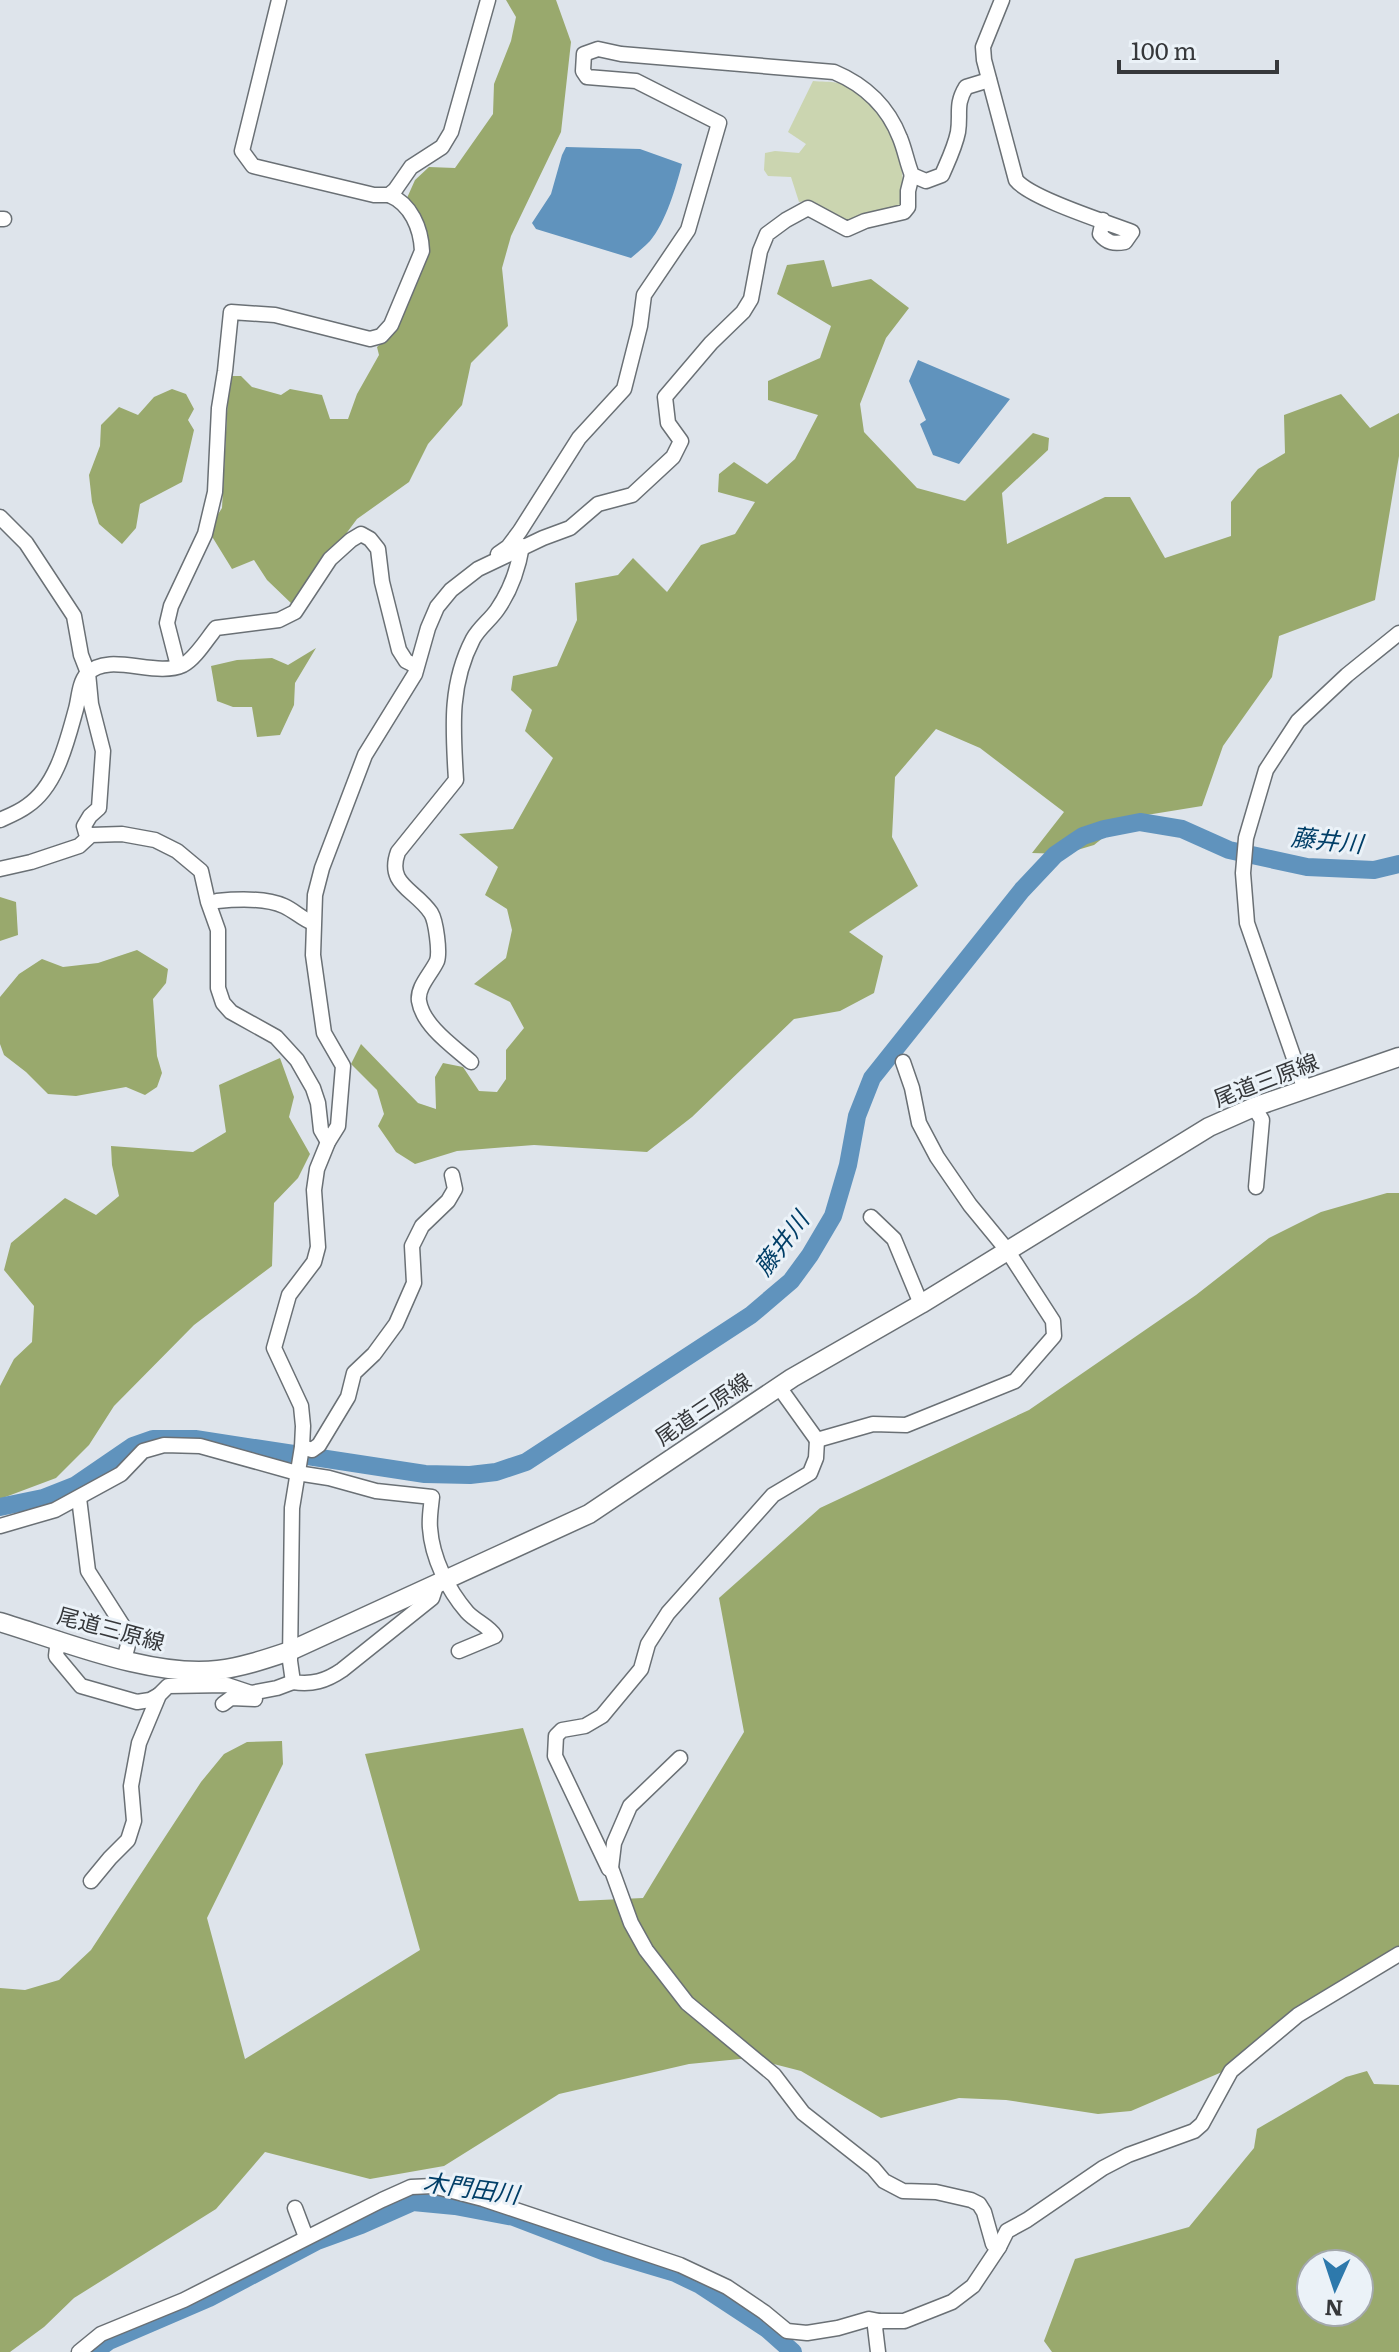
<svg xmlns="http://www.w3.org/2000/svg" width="1399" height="2352" font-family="Literata,'Noto Sans JP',serif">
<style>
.green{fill:#cbd5b0}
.forest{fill:#99a96d;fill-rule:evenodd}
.water{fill:#6093bd}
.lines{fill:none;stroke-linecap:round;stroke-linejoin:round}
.river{stroke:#6093bd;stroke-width:18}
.minor-casing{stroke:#6a7075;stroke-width:17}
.major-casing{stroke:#6a7075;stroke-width:21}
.minor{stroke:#fff;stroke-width:14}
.major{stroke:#fff;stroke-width:18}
.labels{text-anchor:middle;stroke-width:6;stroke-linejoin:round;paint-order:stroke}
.street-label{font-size:22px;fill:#36383b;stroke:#ebf2f8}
.water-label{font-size:24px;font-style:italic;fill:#003e67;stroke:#ebf2f8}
</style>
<rect width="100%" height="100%" fill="#dee4eb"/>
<path class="green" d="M813,81C821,82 830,81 838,83C891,97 905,158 904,205L848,224L834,213L816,207L810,201L799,202L791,177L768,176L764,170L765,153L775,151L799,153L806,144L788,132Z"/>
<g class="forest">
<polygon points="506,0 556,0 571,42 561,132 511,236 502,268 508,326 471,363 462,405 428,444 409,482 357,519 293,605 267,580 254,560 232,569 208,530 222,508 229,376 241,376 252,387 281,395 290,389 322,395 330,419 348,419 357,394 379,355 377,347 391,334 427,250 426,230 407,198 415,180 429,167 455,168 493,114 494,84 511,41 516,17"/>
<polygon points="824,260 832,287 871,279 909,308 886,338 860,404 864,432 917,488 965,501 1033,433 1049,438 1048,450 1002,493 1007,544 1105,497 1130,497 1165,558 1231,536 1231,502 1258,469 1285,453 1284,415 1341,394 1370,428 1399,413 1399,456 1375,600 1279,636 1272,677 1223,746 1202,806 1128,818 1094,845 1064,854 1032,853 1064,812 980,748 936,729 895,777 892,837 918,886 849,932 883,956 874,993 840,1011 794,1019 692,1117 647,1152 534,1145 457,1151 415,1164 396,1152 378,1126 384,1114 377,1090 351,1064 361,1044 418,1103 436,1109 435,1077 443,1063 463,1067 479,1091 497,1092 506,1079 506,1050 524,1028 510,1002 474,984 506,958 512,930 507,909 485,895 498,867 459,834 513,829 553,758 525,731 532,710 511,690 513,676 557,666 577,620 575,583 618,575 633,558 667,592 701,545 735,534 755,502 718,492 719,474 734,462 767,484 795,459 818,415 768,400 768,381 820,358 831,326 777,294 787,265"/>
<polygon points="172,389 186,394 194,409 188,420 194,430 182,482 140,504 136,528 122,544 99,524 92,502 89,475 100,446 101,425 119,407 138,415 154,397"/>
<polygon points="316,648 295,683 294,705 280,735 257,737 252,707 233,707 217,701 211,666 237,660 272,658 288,665"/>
<polygon points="0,897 16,902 18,935 0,941"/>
<polygon points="137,950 168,969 166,983 153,999 157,1056 162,1073 157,1087 145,1095 126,1087 76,1096 48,1094 26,1072 4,1055 0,1044 0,997 19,974 42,959 63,967 98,963"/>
<polygon points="280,1058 294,1097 289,1117 310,1154 298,1178 274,1203 272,1266 194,1325 114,1406 89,1445 56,1478 0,1499 0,1386 14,1359 32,1342 34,1306 4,1270 11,1243 65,1198 96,1215 119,1196 112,1165 111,1146 193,1152 226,1132 219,1085"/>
<polygon points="1387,1193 1399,1193 1399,1948 1392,1950 1306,2004 1222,2072 1131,2111 1098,2114 1006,2100 959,2098 881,2118 801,2071 750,2058 689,2064 559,2094 444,2166 370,2179 265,2152 216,2209 74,2298 44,2327 10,2352 0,2352 0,1988 25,1990 59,1980 91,1950 201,1782 224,1754 247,1742 282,1741 283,1764 207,1918 245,2059 420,1950 365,1754 523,1728 579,1901 643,1898 744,1732 719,1598 820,1508 1029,1410 1196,1295 1269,1238 1321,1212"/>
<path d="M1367,2071L1374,2084L1399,2085V2352H1052L1044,2341L1075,2259L1189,2227L1254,2148L1257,2129L1346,2077ZM1311,2264H1359V2312H1311Z"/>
</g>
<g class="water">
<path d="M566,147L640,149L682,164C676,187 666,222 650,241C644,247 637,253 631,258L536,229L532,223L551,194L562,155Z"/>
<polygon points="918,360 1010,399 959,464 933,455 920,424 926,420 909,381"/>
</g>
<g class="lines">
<g class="river">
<polyline points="0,1507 43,1498 76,1485 133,1446 153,1439 195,1439 425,1474 470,1475 496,1472 526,1462 751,1315 791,1281 810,1255 833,1216 848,1165 857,1116 872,1078 1022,890 1055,855 1074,842 1083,836 1104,829 1140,822 1182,829 1229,850 1307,867 1374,870 1399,864"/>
<polyline points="94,2352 109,2341 209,2298 317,2241 361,2225 413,2202 455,2206 514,2217 608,2253 675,2273 700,2285 767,2329 793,2352"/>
</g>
<g class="minor-casing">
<g id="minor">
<polyline points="279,0 242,151 253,166 374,195 389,195 395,190 411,167 442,147 451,132 488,0"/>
<path d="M1002,0L983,47L984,60L1016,180C1030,198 1106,222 1132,232L1125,242C1114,244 1107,243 1100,234L1103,220"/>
<polyline points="0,219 4,219"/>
<polyline points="0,517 26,543 74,616 81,655 88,673 91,704 103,751 99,808 90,816 84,826 86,833 91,835"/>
<path d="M498,554L508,547L520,531L579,438L624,389L640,326L644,295L688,230L719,123L636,81L587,77L583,71L584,54L598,49L621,54L834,72C865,85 888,107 900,138C905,150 907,163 912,175L926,181L942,175C948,161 955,147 958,132C961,113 955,105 966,87L989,80"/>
<path d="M178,666L167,623L171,606L205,534L215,492L219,408L225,371L231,312L275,315L370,339L381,336L391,325L422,251C421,228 411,204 389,195"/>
<path d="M0,820C9,816 19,812 27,806C57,786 67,741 76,709C79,698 79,683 87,674C109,651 155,678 183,665C195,659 207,639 216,628L279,620L295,612L330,559L351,540L361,534L370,539L378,549L382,582L399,650L406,661L416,666"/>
<polyline points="0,869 31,862 79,846 91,835 122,834 155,840 177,851 201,871 208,902 218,930 218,988 223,1003 231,1012 276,1037 297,1060 313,1088 318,1103 321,1130 328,1142"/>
<path d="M217,901C237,899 266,898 284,906C295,911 302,919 313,923"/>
<path d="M471,1062C454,1047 423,1026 419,1001C417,987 431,974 437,961C440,952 436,921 431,913C415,889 386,885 398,852L456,780C453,729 449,685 473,639C479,628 490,620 497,610C511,590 518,570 522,546"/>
<polyline points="1305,1090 1247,923 1243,873 1246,838 1266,770 1298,721 1347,675 1399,633"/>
<polyline points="1254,1107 1262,1120 1256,1187"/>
<polyline points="871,1217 894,1239 921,1304"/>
<polyline points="779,1387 817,1440 873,1424 906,1425 1015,1381 1054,1336 1053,1321 1007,1250 970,1205 937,1157 919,1123 912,1088 903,1062"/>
<polyline points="302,1447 312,1450 319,1445 348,1397 354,1373 374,1354 396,1324 414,1283 412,1246 422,1226 448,1201 455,1189 452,1175"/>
<polyline points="79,1498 88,1571 130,1637 124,1660"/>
<path d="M0,1526L55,1510L121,1474L143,1451L164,1445L200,1446L297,1473L329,1478L376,1491L432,1497C431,1507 429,1518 430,1528C432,1558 448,1590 467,1612C475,1621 489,1626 495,1636L459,1651"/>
<path d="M436,1586L432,1598L342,1670C326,1681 312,1685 293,1682L290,1661L292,1508L302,1447L303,1426L301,1406L274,1348L289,1295L314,1262L318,1247L314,1190L317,1169L328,1142L338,1126L343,1066L324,1033L313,955L315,895L322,868L365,755L415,674L428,628L437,607L451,590L478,569L543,538L570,528L598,504L632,495L673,457L681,441L668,423L665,397L711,343L743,312L751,299L760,251L767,234L786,220L808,208L847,229L865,221L904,212L908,207V191L912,175"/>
<polyline points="58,1639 56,1656 81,1686 137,1702 150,1700 159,1695"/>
<polyline points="223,1704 231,1698 255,1699"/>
<polyline points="680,1758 630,1806 614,1843 611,1868 631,1923 646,1950 687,2003 774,2075 803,2113 873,2168 884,2181 903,2191 936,2192 971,2200 979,2204 984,2212 993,2244 999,2247"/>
<polyline points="611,1868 609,1869 555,1756 556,1736 562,1730 585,1726 602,1716 641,1669 648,1644 668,1613 773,1495 810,1473 816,1458 817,1440"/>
<polyline points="91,1881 110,1858 128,1840 134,1821 131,1786 139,1743 159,1695 168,1686 227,1685 251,1693 277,1688 293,1682"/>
<polyline points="295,2208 306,2237"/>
<polyline points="79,2352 101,2334 184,2300 382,2200 411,2187 433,2186 483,2199 680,2265 727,2287 764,2312 787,2331 807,2333 838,2328 869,2319 879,2321"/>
<polyline points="878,2352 875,2327 879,2321 904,2321 952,2302 973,2286 999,2247 1007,2231 1027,2220 1103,2168 1128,2155 1194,2131 1202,2124 1231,2071 1298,2015 1399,1954"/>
</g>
</g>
<g class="major-casing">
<path id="major" d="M0,1622C63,1641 152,1678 218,1670C243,1667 266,1659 290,1651L589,1514L792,1378L921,1304L1209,1127L1254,1107L1399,1057"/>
</g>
<use href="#minor" class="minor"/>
<use href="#major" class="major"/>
</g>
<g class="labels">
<g class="street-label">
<text transform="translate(1266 1080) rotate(-21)" y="8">尾道三原線</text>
<text transform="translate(703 1409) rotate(-34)" y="8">尾道三原線</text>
<text transform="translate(111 1629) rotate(15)" y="8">尾道三原線</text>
</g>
<g class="water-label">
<text transform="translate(1327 841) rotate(6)" y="8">藤井川</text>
<text transform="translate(782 1244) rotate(-53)" y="8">藤井川</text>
<text transform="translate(471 2189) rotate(8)" y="8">木門田川</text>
</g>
</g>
<g transform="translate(1335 2288) rotate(183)"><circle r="38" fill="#ebf2f8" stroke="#a3a8ac" stroke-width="2"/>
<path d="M0-6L14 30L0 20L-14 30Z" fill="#2d79ac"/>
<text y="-12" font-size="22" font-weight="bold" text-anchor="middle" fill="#36383b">N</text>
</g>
<path d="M1119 60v12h158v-12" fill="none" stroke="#36383b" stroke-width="4"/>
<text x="1131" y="60" font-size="24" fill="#36383b" stroke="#ebf2f8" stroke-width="6" paint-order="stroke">100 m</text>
</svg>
